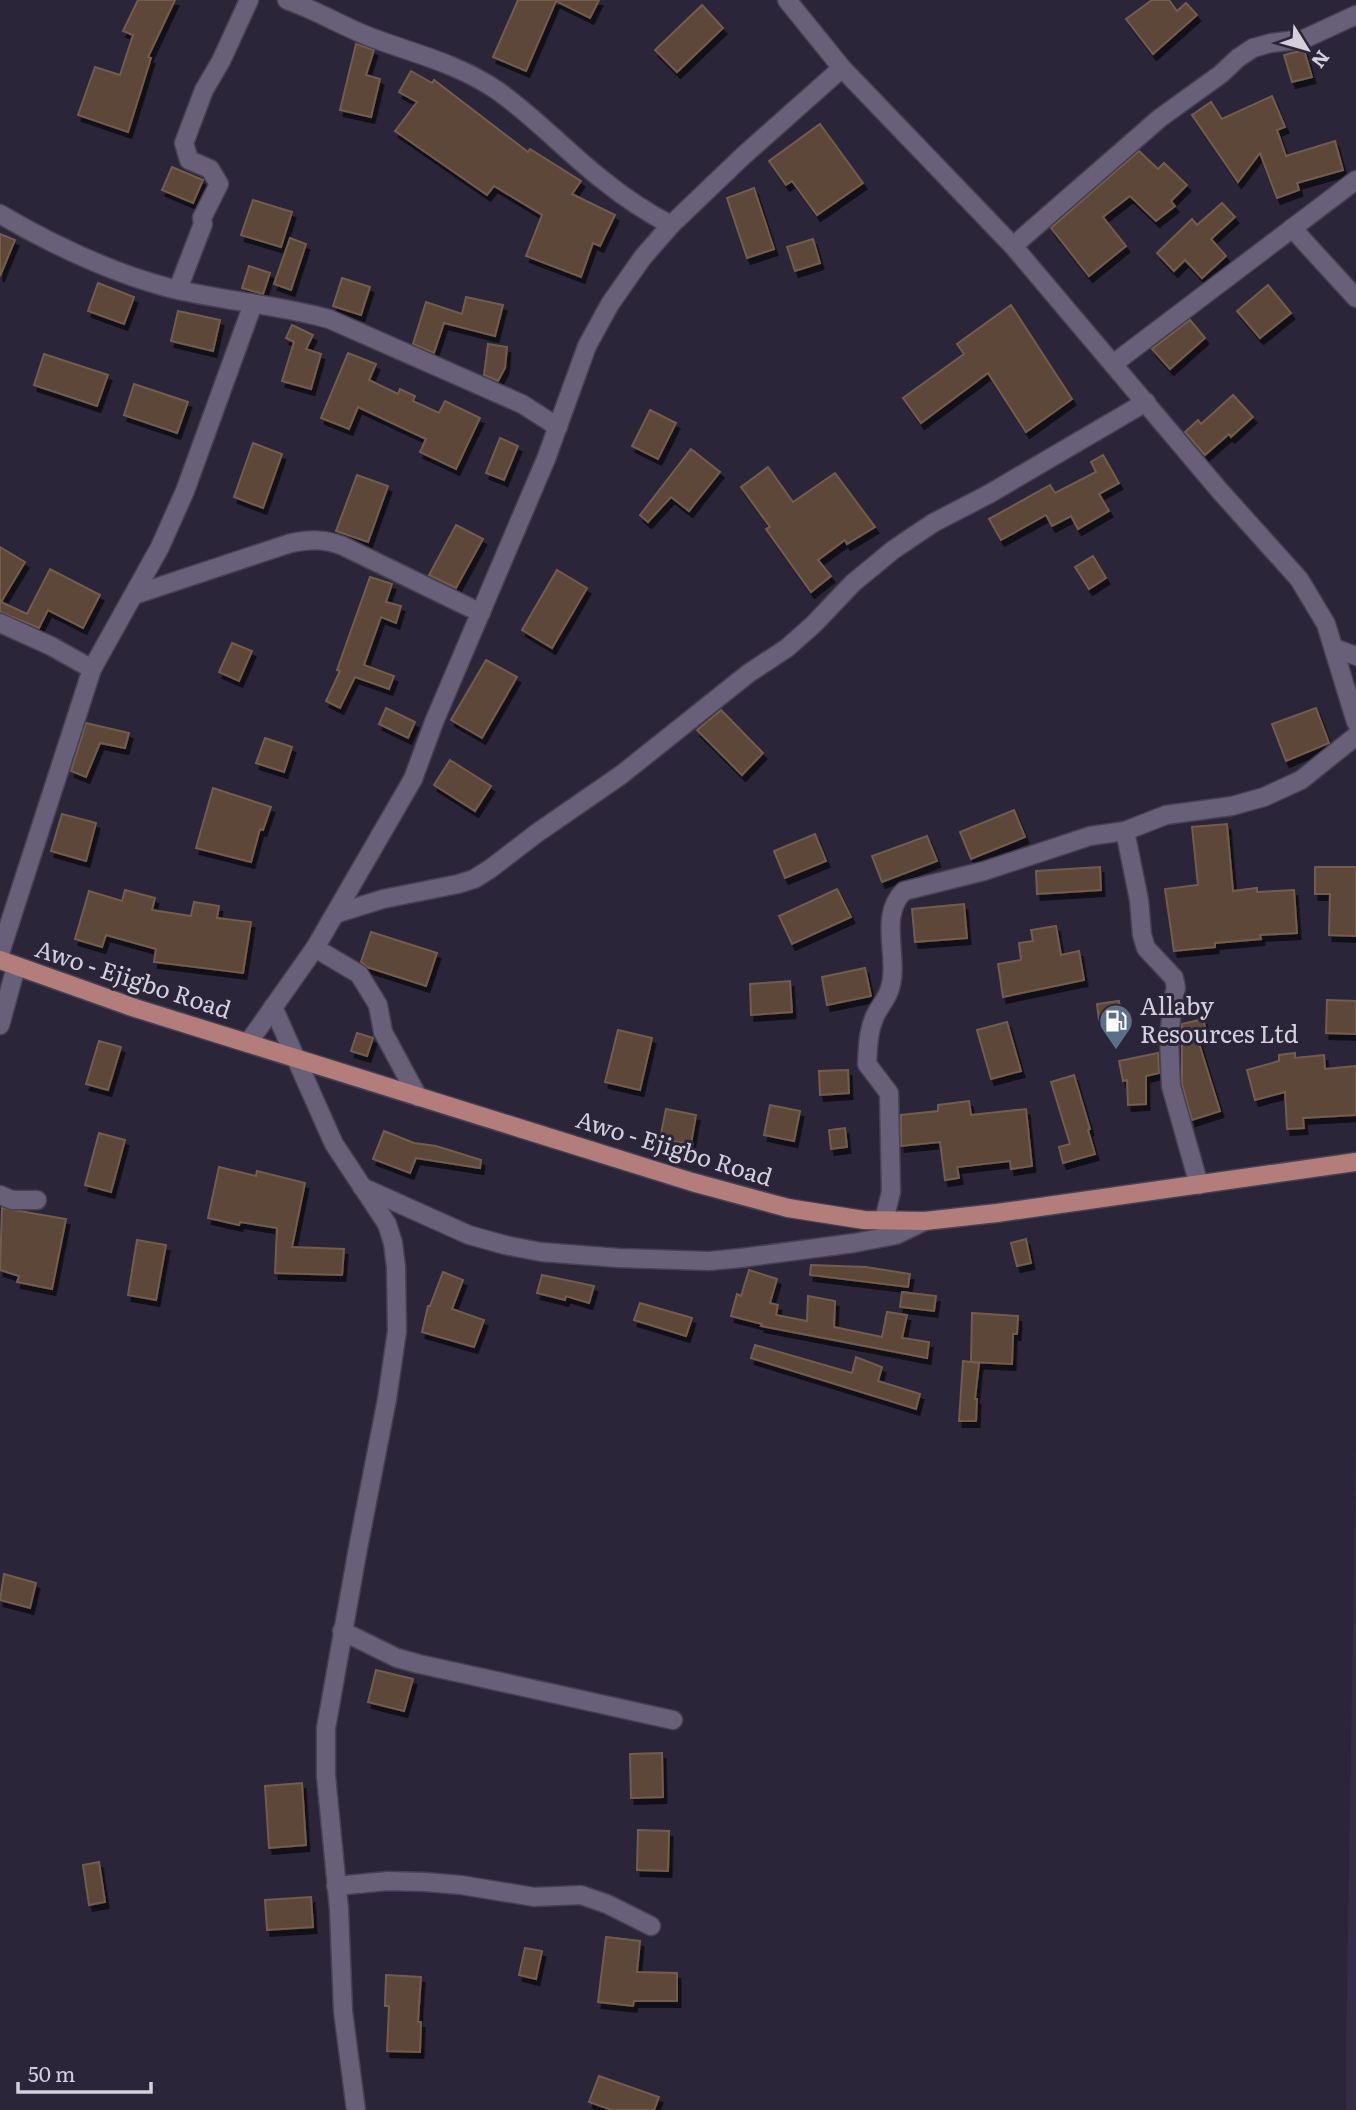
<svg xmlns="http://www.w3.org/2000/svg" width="1356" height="2110" font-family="Literata,serif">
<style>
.built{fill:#352c47}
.building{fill:#5c4738;stroke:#725d4c;stroke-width:2;filter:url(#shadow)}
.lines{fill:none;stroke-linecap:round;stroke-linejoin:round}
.minor-casing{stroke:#464051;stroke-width:21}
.primary-casing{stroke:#464051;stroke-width:21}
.minor{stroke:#676078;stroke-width:18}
.primary{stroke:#b37d7b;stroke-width:18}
.labels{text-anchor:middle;stroke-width:6;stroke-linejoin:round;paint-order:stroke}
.street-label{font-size:24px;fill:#d3cfdd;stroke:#2b2539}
.poi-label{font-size:24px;fill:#d3cfdd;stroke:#2b2539;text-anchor:start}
</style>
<defs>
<filter id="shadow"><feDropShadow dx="3.5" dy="6" stdDeviation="0" flood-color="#0009"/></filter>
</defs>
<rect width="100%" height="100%" fill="#2b2539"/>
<polygon class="built" points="1356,1441 1356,2110 1346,2110 1346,2052"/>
<g class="building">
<polygon points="138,0 175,0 148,57 151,58 128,132 78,115 95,67 120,75 133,35 123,31"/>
<polygon points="518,0 599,0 590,18 556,1 526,71 493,57"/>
<polygon points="1152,0 1169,0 1177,11 1186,3 1197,15 1153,54 1126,19"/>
<polygon points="702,5 723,28 677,72 655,50"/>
<polygon points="356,44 374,50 366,75 380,79 371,117 340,110"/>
<polygon points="1304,50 1312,77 1292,82 1284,55"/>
<polygon points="411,71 432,83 434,80 528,152 530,149 581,181 572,194 615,215 600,246 593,243 581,277 526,256 542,215 494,186 487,195 395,131 417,102 399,92"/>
<polygon points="1272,96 1285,127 1277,130 1286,156 1335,141 1343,170 1297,183 1299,190 1277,198 1260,153 1238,182 1192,115 1211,102 1222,119"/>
<polygon points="820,124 863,183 817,215 792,181 786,185 769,161"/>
<polygon points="1139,151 1158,169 1164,163 1187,185 1171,201 1175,206 1156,221 1130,196 1103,217 1126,246 1089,276 1051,228"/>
<polygon points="172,167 203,180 193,203 162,190"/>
<polygon points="754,188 774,249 747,258 727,198"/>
<polygon points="253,200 292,212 281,247 241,235"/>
<polygon points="1222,203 1235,217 1211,239 1226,256 1202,278 1185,260 1174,271 1157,253 1192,219 1197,225"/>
<polygon points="0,234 15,240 0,276"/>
<polygon points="290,238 306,244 291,290 274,284"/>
<polygon points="813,239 820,263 795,271 787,247"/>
<polygon points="249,266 270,273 263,294 242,288"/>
<polygon points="342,278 370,287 361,315 333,306"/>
<polygon points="98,283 134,297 124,324 88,311"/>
<polygon points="1268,285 1291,313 1260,338 1237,311"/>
<polygon points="466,297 503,305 495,336 444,323 434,353 413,344 426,302 462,314"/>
<polygon points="1011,305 1072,399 1026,432 988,373 921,423 903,398 964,354 957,344"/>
<polygon points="178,311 220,320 213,351 171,341"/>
<polygon points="1190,320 1205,338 1170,369 1152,349"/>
<polygon points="292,325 313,335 306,349 321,354 311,389 282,381 294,342 286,338"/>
<polygon points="488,344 507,347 505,368 498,381 484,375"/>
<polygon points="348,353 376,364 369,380 398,394 400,389 415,396 413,401 439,413 445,401 480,418 456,469 420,452 426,439 358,407 349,429 321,418"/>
<polygon points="44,354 108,375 97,406 34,385"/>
<polygon points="134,384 188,402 177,433 124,415"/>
<polygon points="1233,395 1253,417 1231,437 1229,434 1205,455 1185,432 1198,420 1201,424"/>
<polygon points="650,410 676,423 658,459 632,446"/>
<polygon points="500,438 518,446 504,480 486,473"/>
<polygon points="253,443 282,454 263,508 234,497"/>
<polygon points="691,449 720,472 689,511 671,497 648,522 640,515"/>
<polygon points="1103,455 1119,483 1099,494 1109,511 1078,529 1071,516 1052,526 1046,515 1001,540 989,519 1050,485 1055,493 1096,472 1091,462"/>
<polygon points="768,467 793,502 835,473 875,527 847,544 845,540 818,560 831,576 811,592 766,529 770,527 741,487"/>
<polygon points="357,475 388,486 368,542 336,531"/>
<polygon points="456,525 483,539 456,588 429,575"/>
<polygon points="0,547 25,562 1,602 27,614 50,569 100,595 83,628 48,610 39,628 0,612"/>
<polygon points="1093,556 1106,578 1089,589 1075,567"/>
<polygon points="557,570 587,588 552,648 522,630"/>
<polygon points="370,577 392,584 386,602 401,606 396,623 381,617 364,665 394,676 389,689 355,677 340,708 326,701 340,671 337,670"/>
<polygon points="232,643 252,651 239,681 219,672"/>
<polygon points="486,660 517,677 482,738 451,720"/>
<polygon points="386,708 415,722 408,738 379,724"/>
<polygon points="1316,708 1329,743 1286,761 1272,724"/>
<polygon points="721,710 763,753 742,775 697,730"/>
<polygon points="86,723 129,733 125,748 100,743 86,777 71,771"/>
<polygon points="265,738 292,747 284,772 256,763"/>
<polygon points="450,760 491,786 475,811 434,785"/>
<polygon points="213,788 271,807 263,830 260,829 251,862 196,848"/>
<polygon points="1014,810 1025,837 971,859 960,832"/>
<polygon points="62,814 96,823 86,861 51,851"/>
<polygon points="1227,824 1233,891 1257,888 1257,892 1294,890 1297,933 1260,935 1261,939 1215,943 1215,947 1174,951 1165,889 1198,885 1192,827"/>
<polygon points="815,834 826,861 785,878 774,851"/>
<polygon points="927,836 937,861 882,882 872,856"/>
<polygon points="1100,867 1101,890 1037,894 1036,871"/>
<polygon points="1315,867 1356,867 1356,936 1329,935 1330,894 1315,894"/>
<polygon points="837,889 851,917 792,944 779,916"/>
<polygon points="125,890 155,898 152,910 191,916 194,902 219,906 217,918 251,922 243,973 154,962 156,949 106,935 102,947 75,939 89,891 122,901"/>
<polygon points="964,904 967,938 915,942 912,909"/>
<polygon points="1056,926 1061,955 1079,951 1084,980 1003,997 998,964 1021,960 1019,943 1033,941 1031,930"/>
<polygon points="371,932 437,953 426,986 367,967 361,962"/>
<polygon points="865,968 871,996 827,1005 822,977"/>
<polygon points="790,981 792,1012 751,1015 750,984"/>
<polygon points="1327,1000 1356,1001 1356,1034 1326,1033"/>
<polygon points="1119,1001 1121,1017 1099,1020 1097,1004"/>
<polygon points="1203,1019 1208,1038 1198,1040 1220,1111 1192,1120 1182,1084 1182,1024"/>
<polygon points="1007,1022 1021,1071 991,1079 977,1030"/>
<polygon points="618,1030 652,1038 640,1090 605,1082"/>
<polygon points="357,1033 373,1038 367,1056 351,1051"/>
<polygon points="99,1041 121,1047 108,1090 86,1084"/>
<polygon points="1158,1053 1159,1073 1146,1076 1146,1104 1128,1105 1127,1080 1123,1081 1119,1061"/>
<polygon points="1295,1053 1295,1058 1324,1055 1325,1069 1356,1066 1356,1115 1303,1118 1304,1128 1287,1129 1285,1092 1255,1100 1247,1070 1279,1061 1279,1055"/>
<polygon points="848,1070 849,1093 820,1095 819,1071"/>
<polygon points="1074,1075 1090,1129 1088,1130 1095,1154 1063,1163 1059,1147 1070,1144 1051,1082"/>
<polygon points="969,1101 971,1115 1026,1109 1032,1166 1011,1169 1010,1161 957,1167 959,1178 945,1180 940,1142 901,1146 901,1115 938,1111 938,1105"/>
<polygon points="770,1105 800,1111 794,1141 764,1135"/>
<polygon points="666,1109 696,1115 691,1144 660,1139"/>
<polygon points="845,1128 847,1147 831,1149 829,1130"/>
<polygon points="384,1131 414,1143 436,1146 481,1160 480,1168 416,1158 410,1173 373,1159"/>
<polygon points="99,1133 125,1140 111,1192 85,1185"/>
<polygon points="219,1167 256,1176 257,1171 305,1183 292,1247 344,1249 342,1275 275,1273 277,1228 240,1222 239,1225 208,1218"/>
<polygon points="2,1208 66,1219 52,1289 17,1282 19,1276 0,1270"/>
<polygon points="1026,1239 1031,1263 1017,1266 1011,1243"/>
<polygon points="137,1240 166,1245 156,1300 128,1295"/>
<polygon points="811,1265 866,1267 910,1274 908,1287 810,1275"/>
<polygon points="749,1270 777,1279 770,1303 778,1305 776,1315 807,1321 808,1296 835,1301 834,1327 882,1337 887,1312 907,1315 902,1338 929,1342 927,1358 761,1326 762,1324 731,1316 737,1294 741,1296"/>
<polygon points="443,1272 463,1280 452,1309 484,1320 474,1347 422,1332 428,1306 430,1306"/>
<polygon points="542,1275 594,1286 589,1303 566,1296 565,1300 537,1293"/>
<polygon points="902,1292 936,1296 934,1311 900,1307"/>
<polygon points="640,1303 692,1318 686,1336 634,1320"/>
<polygon points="972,1313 1018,1316 1017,1334 1013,1334 1012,1364 971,1362"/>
<polygon points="755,1345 852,1373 856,1357 882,1367 878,1381 920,1394 916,1409 751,1358"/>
<polygon points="963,1361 979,1363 975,1399 977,1399 976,1421 959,1421"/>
<polygon points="4,1574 36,1583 30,1608 0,1600"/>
<polygon points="376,1670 413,1679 404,1711 368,1702"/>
<polygon points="662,1753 663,1797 631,1798 630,1754"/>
<polygon points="302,1783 306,1845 269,1848 265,1786"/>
<polygon points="638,1830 669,1831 668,1871 637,1870"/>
<polygon points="99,1862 105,1902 89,1905 83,1865"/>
<polygon points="311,1897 313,1927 267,1930 265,1900"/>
<polygon points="606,1937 640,1941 637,1972 677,1973 677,2001 634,2001 633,2006 598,2002"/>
<polygon points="525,1948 542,1951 536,1979 519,1975"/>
<polygon points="386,1975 421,1977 418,2022 421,2022 420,2052 387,2051 389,2006 385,2006"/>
<polygon points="599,2076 659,2097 654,2110 612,2110 589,2102"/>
</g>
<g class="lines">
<g class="minor-casing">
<g id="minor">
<path d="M287,0C316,10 342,26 370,37C415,54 457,63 498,91C536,118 568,153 604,181C625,198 648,213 671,225"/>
<polyline points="787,0 842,68 1013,246 1220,491 1299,579 1326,624 1356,722"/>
<path d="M0,214C53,245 107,271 166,287C220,301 276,304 329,319L522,404L558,427"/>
<polyline points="1292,228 1356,298"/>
<polyline points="1013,246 1160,118 1221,74 1238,58 1253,48 1271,43 1304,39 1356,15"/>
<polyline points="178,289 203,224 202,218 219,184 210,169 189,160 184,143 204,90 221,61 249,0"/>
<polyline points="1113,364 1356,180"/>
<path d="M134,595L291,543C311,539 325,539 343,546L481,613"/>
<polyline points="0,623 51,646 92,669"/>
<polyline points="1334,648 1356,656"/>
<polyline points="1125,831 1139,900 1142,935 1146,948 1174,978 1176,988 1173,999 1169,1039 1171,1086 1199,1185"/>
<polyline points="335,914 383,899 458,884 474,879 490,869 537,833 621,775 749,673 787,648 814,624 853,583 893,550 933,523 989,494 1146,402"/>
<polyline points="315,948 359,974 378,1005 383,1032 418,1097"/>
<polyline points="0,953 92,669 160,547 185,491 253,304"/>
<polyline points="273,1007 334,1144 387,1224 393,1243 396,1267 397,1331 387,1399 358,1548 326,1728 326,1776 339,1909 343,2011 356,2110"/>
<polyline points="0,1025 16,967"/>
<polyline points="248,1043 315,948 413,779 434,722 546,459 587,346 610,304 643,257 671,225 743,156 842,68"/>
<polyline points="362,1187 469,1235 505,1245 541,1252 619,1258 709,1261 741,1258 854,1243 896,1235 925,1221"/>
<polyline points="0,1195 12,1200 37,1200"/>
<path d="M884,1220L891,1192L889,1093L867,1064C868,1047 868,1031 875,1016C879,1007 886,1000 889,991C901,960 877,917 904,891L984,871L1090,836L1125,831L1166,815L1232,806L1264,797L1301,780L1356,736"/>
<polyline points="342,1631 397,1658 419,1664 673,1720"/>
<polyline points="336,1886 388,1881 425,1882 461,1885 534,1897 581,1895 607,1904 651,1926"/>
</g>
</g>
<g class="primary-casing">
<polyline id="primary" points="0,960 135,1008 692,1182 788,1208 864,1220 925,1221 997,1213 1356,1162"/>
</g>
<use href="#minor" class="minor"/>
<use href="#primary" class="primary"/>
</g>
<defs>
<g id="fuel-pin" transform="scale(1.75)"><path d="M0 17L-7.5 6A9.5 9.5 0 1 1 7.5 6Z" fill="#5c6f8a" stroke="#2b2539"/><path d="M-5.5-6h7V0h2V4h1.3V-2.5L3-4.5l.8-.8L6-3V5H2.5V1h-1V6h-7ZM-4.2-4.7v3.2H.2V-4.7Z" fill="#fff"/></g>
</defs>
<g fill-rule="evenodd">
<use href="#fuel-pin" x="1116" y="1021"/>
</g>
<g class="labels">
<g class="street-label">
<text transform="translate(133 980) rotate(18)" y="8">Awo - Ejigbo Road</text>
<text transform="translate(674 1149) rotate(17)" y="8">Awo - Ejigbo Road</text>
</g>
<g class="poi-label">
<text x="1140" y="1015">Allaby<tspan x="1140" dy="28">Resources Ltd</tspan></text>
</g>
</g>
<g transform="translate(1307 49) rotate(127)" stroke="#2b2539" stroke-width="5" paint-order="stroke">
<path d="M0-5L12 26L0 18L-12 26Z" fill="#d3cfdd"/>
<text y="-10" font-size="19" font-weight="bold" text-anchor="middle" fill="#d3cfdd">N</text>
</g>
<path d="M18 2082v10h133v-10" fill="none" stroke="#d3cfdd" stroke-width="3.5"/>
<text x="28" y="2082" font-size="21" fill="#d3cfdd" stroke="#2b2539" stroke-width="5" paint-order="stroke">50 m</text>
</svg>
